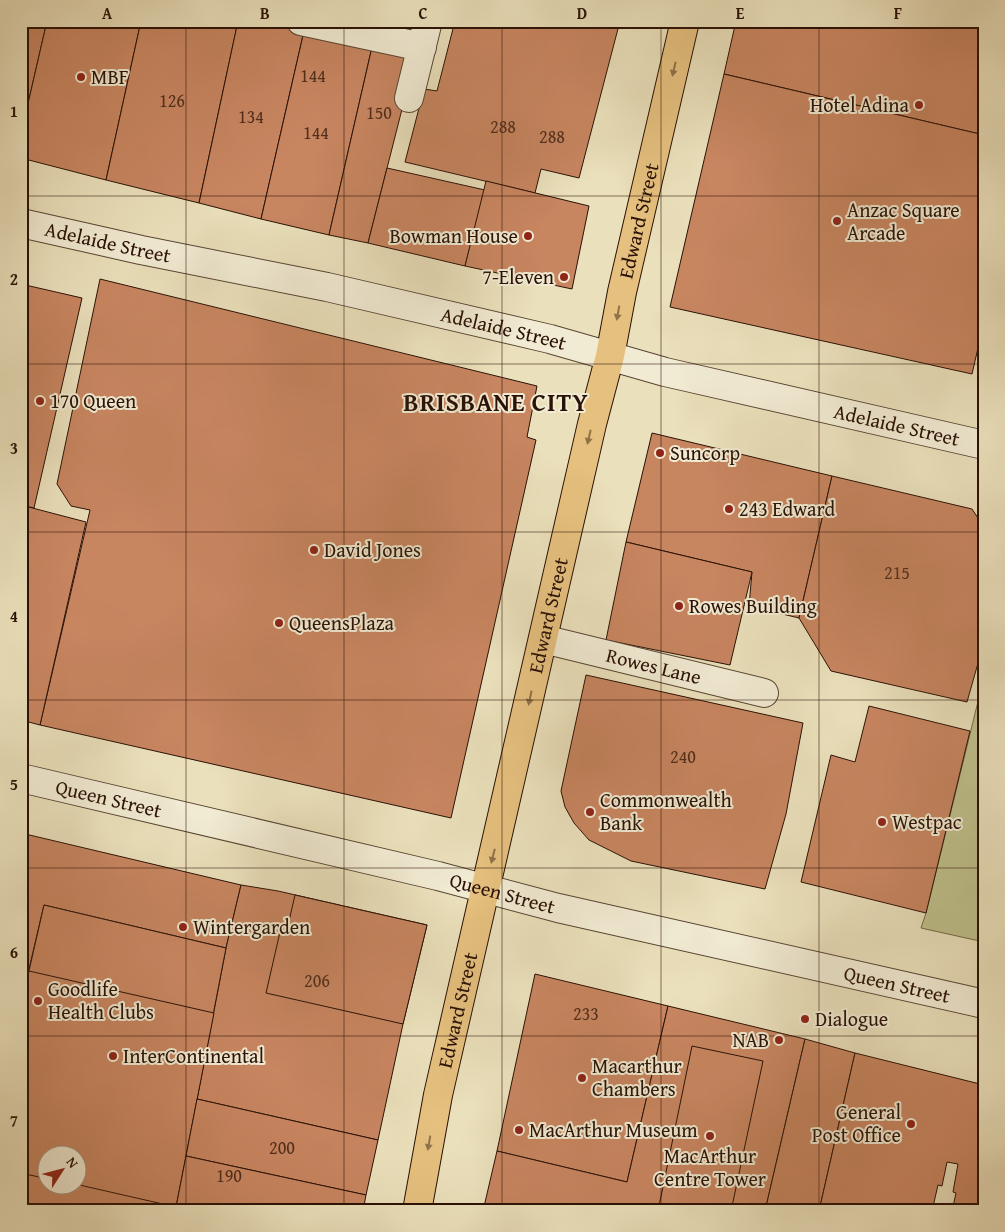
<svg xmlns="http://www.w3.org/2000/svg" width="1005" height="1232" font-family="'Gentium Book Plus',serif">
<style>
.green{fill:#bec08b;stroke:#746848}
.building{fill:#c78560;stroke:#2a1106;fill-rule:evenodd}
.lines{fill:none;stroke-linecap:round;stroke-linejoin:round}
.minor-casing{stroke:#5a4533;stroke-width:30}
.major-casing{stroke:#2a1106;stroke-width:30}
.minor{stroke:#f1ebd3;stroke-width:28}
.major{stroke:#e5c07e;stroke-width:28}
.oneway{fill:#917148}
.grid{fill:none;stroke:#2a1106;stroke-width:1;stroke-opacity:0.55}
.poi-dot{fill:#8f2418;stroke:#f1ebd3;stroke-width:2}
.labels{text-anchor:middle;stroke-width:4;stroke-linejoin:round;paint-order:stroke}
.number-label{font-size:18px;fill:#512e1c}
.poi-label{font-size:20px;fill:#2a1106;stroke:#f1ebd3;text-anchor:start}
.street-label{font-size:20px;fill:#2a1106;stroke:#f1ebd3}
.district-label{font-size:25px;font-weight:bold;letter-spacing:1px;fill:#2a1106;stroke:#f1ebd3}
.neatline{fill:none;stroke:#2a1106;stroke-width:2}
.grid-label{font-size:16px;text-anchor:middle;font-weight:bold;fill:#2a1106}
</style>
<rect width="100%" height="100%" fill="#eae0bb"/>
<filter id="stains"><feTurbulence type="fractalNoise" baseFrequency=".004" numOctaves="4"/><feColorMatrix values="0 0 0 0 .2 0 0 0 0 .09 0 0 0 0 .02 0 0 0 .5 -.17"/></filter>
<radialGradient id="worn" r=".72"><stop offset=".6" stop-color="#630" stop-opacity="0"/><stop offset="1" stop-color="#630" stop-opacity=".3"/></radialGradient>
<polygon class="green" points="984,677 984,942 921,928 926,913"/>
<g class="building">
<polygon points="21,21 47,21 21,134"/>
<polygon points="47,21 141,21 106,180 21,158 21,134"/>
<polygon points="141,21 238,21 199,203 106,180"/>
<polygon points="238,21 269,21 304,31 261,219 199,203"/>
<polygon points="344,21 422,21 417,39"/>
<polygon points="455,21 620,21 579,178 541,169 535,193 405,162 424,89 437,91"/>
<polygon points="736,21 984,21 984,135 724,74"/>
<polygon points="304,31 372,47 329,235 261,219"/>
<polygon points="372,47 415,58 368,243 329,235"/>
<polygon points="724,74 984,135 984,322 972,374 670,307"/>
<polygon points="387,168 485,190 465,266 368,243"/>
<polygon points="486,181 589,206 572,289 465,266"/>
<polygon points="100,279 537,386 527,437 536,440 451,818 40,725 90,510 71,506 57,484"/>
<polygon points="21,284 82,298 34,508 21,505"/>
<polygon points="652,433 832,476 799,618 749,606 752,572 626,542"/>
<polygon points="832,476 972,509 984,527 984,642 967,702 831,671 799,618"/>
<polygon points="21,505 86,522 40,725 21,720"/>
<polygon points="626,542 752,572 730,665 606,640"/>
<polygon points="586,675 803,723 786,814 765,889 631,861 589,840 574,823 565,807 561,791"/>
<polygon points="869,706 970,731 926,913 801,882 831,755 855,762"/>
<polygon points="21,833 241,885 226,948 44,905 21,1003"/>
<polygon points="241,885 278,891 427,925 403,1024 378,1140 197,1099 226,948"/>
<polygon points="295,895 427,925 403,1024 266,993 280,932 286,934"/>
<path d="M44,905L226,948L176,1207L194,1211H21V1006ZM48,1154H78V1184H48Z"/>
<polygon points="29,971 214,1013 176,1207 75,1184 78,1184 78,1154 48,1154 48,1179 21,1173 21,1006"/>
<polygon points="535,974 668,1006 627,1182 497,1151"/>
<polygon points="668,1006 805,1039 765,1211 483,1211 497,1151 627,1182"/>
<polygon points="805,1039 855,1053 819,1211 765,1211"/>
<polygon points="692,1046 763,1061 731,1211 658,1211"/>
<polygon points="855,1053 984,1085 984,1211 952,1211 956,1193 953,1192 958,1164 947,1162 942,1186 938,1185 932,1211 819,1211"/>
<polygon points="197,1099 378,1140 366,1195 186,1156"/>
<polygon points="186,1156 366,1195 363,1211 194,1211 176,1207"/>
</g>
<g class="lines">
<g class="minor-casing">
<g id="minor">
<polyline points="301,21 422,47"/>
<polyline points="409,98 428,21"/>
<path id="s1" d="M21,223L141,250L327,287L550,339L665,372L984,445"/>
<path id="s2" d="M543,639L764,693"/>
<path id="s3" d="M21,778L438,876L558,908L984,1004"/>
</g>
</g>
<g class="major-casing">
<g id="major">
<path id="s4" d="M417,1211L438,1095L592,424L610,356L622,292L685,21"/>
</g>
</g>
<use href="#minor" class="minor"/>
<use href="#major" class="major"/>
</g>
<defs><path id="oneway-solid" d="M-6-.8H1V-3.2L6.5 0L1 3.2V.8H-6Z" transform="scale(1.25)"/></defs>
<g class="oneway">
<use href="#oneway-solid" transform="translate(674 69) rotate(103)"/>
<use href="#oneway-solid" transform="translate(618 313) rotate(100)"/>
<use href="#oneway-solid" transform="translate(589 437) rotate(103)"/>
<use href="#oneway-solid" transform="translate(530 698) rotate(102)"/>
<use href="#oneway-solid" transform="translate(493 856) rotate(104)"/>
<use href="#oneway-solid" transform="translate(429 1143) rotate(100)"/>
</g>
<path class="grid" d="M186,21V1211M344,21V1211M502,21V1211M661,21V1211M819,21V1211M21,196H984M21,364H984M21,532H984M21,700H984M21,868H984M21,1036H984"/>
<g class="poi-dot">
<circle cx="81" cy="77" r="5"/>
<circle cx="919" cy="105" r="5"/>
<circle cx="837" cy="221" r="5"/>
<circle cx="528" cy="236" r="5"/>
<circle cx="564" cy="277" r="5"/>
<circle cx="40" cy="401" r="5"/>
<circle cx="660" cy="453" r="5"/>
<circle cx="729" cy="509" r="5"/>
<circle cx="314" cy="550" r="5"/>
<circle cx="679" cy="606" r="5"/>
<circle cx="279" cy="623" r="5"/>
<circle cx="590" cy="812" r="5"/>
<circle cx="882" cy="822" r="5"/>
<circle cx="183" cy="927" r="5"/>
<circle cx="38" cy="1001" r="5"/>
<circle cx="805" cy="1019" r="5"/>
<circle cx="779" cy="1040" r="5"/>
<circle cx="113" cy="1056" r="5"/>
<circle cx="582" cy="1078" r="5"/>
<circle cx="911" cy="1124" r="5"/>
<circle cx="519" cy="1130" r="5"/>
<circle cx="710" cy="1136" r="5"/>
</g>
<g class="labels">
<g class="number-label">
<text x="313" y="82">144</text>
<text x="172" y="107">126</text>
<text x="379" y="119">150</text>
<text x="251" y="123">134</text>
<text x="503" y="133">288</text>
<text x="316" y="139">144</text>
<text x="552" y="143">288</text>
<text x="897" y="579">215</text>
<text x="683" y="763">240</text>
<text x="317" y="987">206</text>
<text x="586" y="1020">233</text>
<text x="282" y="1154">200</text>
<text x="229" y="1182">190</text>
</g>
<g class="poi-label">
<text x="91" y="84">MBF</text>
<text x="909" y="112" text-anchor="end">Hotel Adina</text>
<text x="847" y="217">Anzac Square<tspan x="847" dy="23">Arcade</tspan></text>
<text x="518" y="243" text-anchor="end">Bowman House</text>
<text x="554" y="284" text-anchor="end">7-Eleven</text>
<text x="50" y="408">170 Queen</text>
<text x="670" y="460">Suncorp</text>
<text x="739" y="516">243 Edward</text>
<text x="324" y="557">David Jones</text>
<text x="689" y="613">Rowes Building</text>
<text x="289" y="630">QueensPlaza</text>
<text x="600" y="807">Commonwealth<tspan x="600" dy="23">Bank</tspan></text>
<text x="892" y="829">Westpac</text>
<text x="193" y="934">Wintergarden</text>
<text x="48" y="996">Goodlife<tspan x="48" dy="23">Health Clubs</tspan></text>
<text x="815" y="1026">Dialogue</text>
<text x="769" y="1047" text-anchor="end">NAB</text>
<text x="123" y="1063">InterContinental</text>
<text x="592" y="1073">Macarthur<tspan x="592" dy="23">Chambers</tspan></text>
<text x="901" y="1119" text-anchor="end">General<tspan x="901" dy="23">Post Office</tspan></text>
<text x="529" y="1137">MacArthur Museum</text>
<text x="710" y="1163" text-anchor="middle">MacArthur<tspan x="710" dy="23">Centre Tower</tspan></text>
</g>
<g class="street-label">
<text dy="7" stroke="none"><textPath href="#s4" startOffset="1015">Edward Street</textPath></text>
<text dy="7" stroke="none"><textPath href="#s1" startOffset="89">Adelaide Street</textPath></text>
<text dy="7" stroke="none"><textPath href="#s1" startOffset="494">Adelaide Street</textPath></text>
<text dy="7" stroke="none"><textPath href="#s1" startOffset="899">Adelaide Street</textPath></text>
<text dy="7" stroke="none"><textPath href="#s4" startOffset="610">Edward Street</textPath></text>
<text dy="7" stroke="none"><textPath href="#s2" startOffset="114">Rowes Lane</textPath></text>
<text dy="7" stroke="none"><textPath href="#s3" startOffset="90">Queen Street</textPath></text>
<text dy="7" stroke="none"><textPath href="#s3" startOffset="495">Queen Street</textPath></text>
<text dy="7" stroke="none"><textPath href="#s3" startOffset="900">Queen Street</textPath></text>
<text dy="7" stroke="none"><textPath href="#s4" startOffset="205">Edward Street</textPath></text>
</g>
<g class="district-label">
<text x="496" y="411">BRISBANE CITY</text>
</g>
</g>
<rect width="1005" height="1232" fill="none" stroke="#eae0bb" stroke-width="55"/>
<g transform="translate(62 1170) rotate(54)"><circle r="24" fill="#f1ebd3" stroke="#a19481"/>
<path d="M0-4L9 19L0 12L-9 19Z" fill="#8f2418"/>
<text y="-8" font-size="14" font-weight="bold" text-anchor="middle" fill="#2a1106">N</text>
</g>
<rect x="28" y="28" width="950" height="1176" class="neatline"/>
<g class="grid-label">
<text x="107" y="19">A</text>
<text x="265" y="19">B</text>
<text x="423" y="19">C</text>
<text x="582" y="19">D</text>
<text x="740" y="19">E</text>
<text x="898" y="19">F</text>
<text x="14" y="117">1</text>
<text x="14" y="285">2</text>
<text x="14" y="454">3</text>
<text x="14" y="622">4</text>
<text x="14" y="790">5</text>
<text x="14" y="958">6</text>
<text x="14" y="1126">7</text>
</g>
<rect width="100%" height="100%" filter="url(#stains)"/>
<rect width="100%" height="100%" fill="url(#worn)"/>
</svg>
